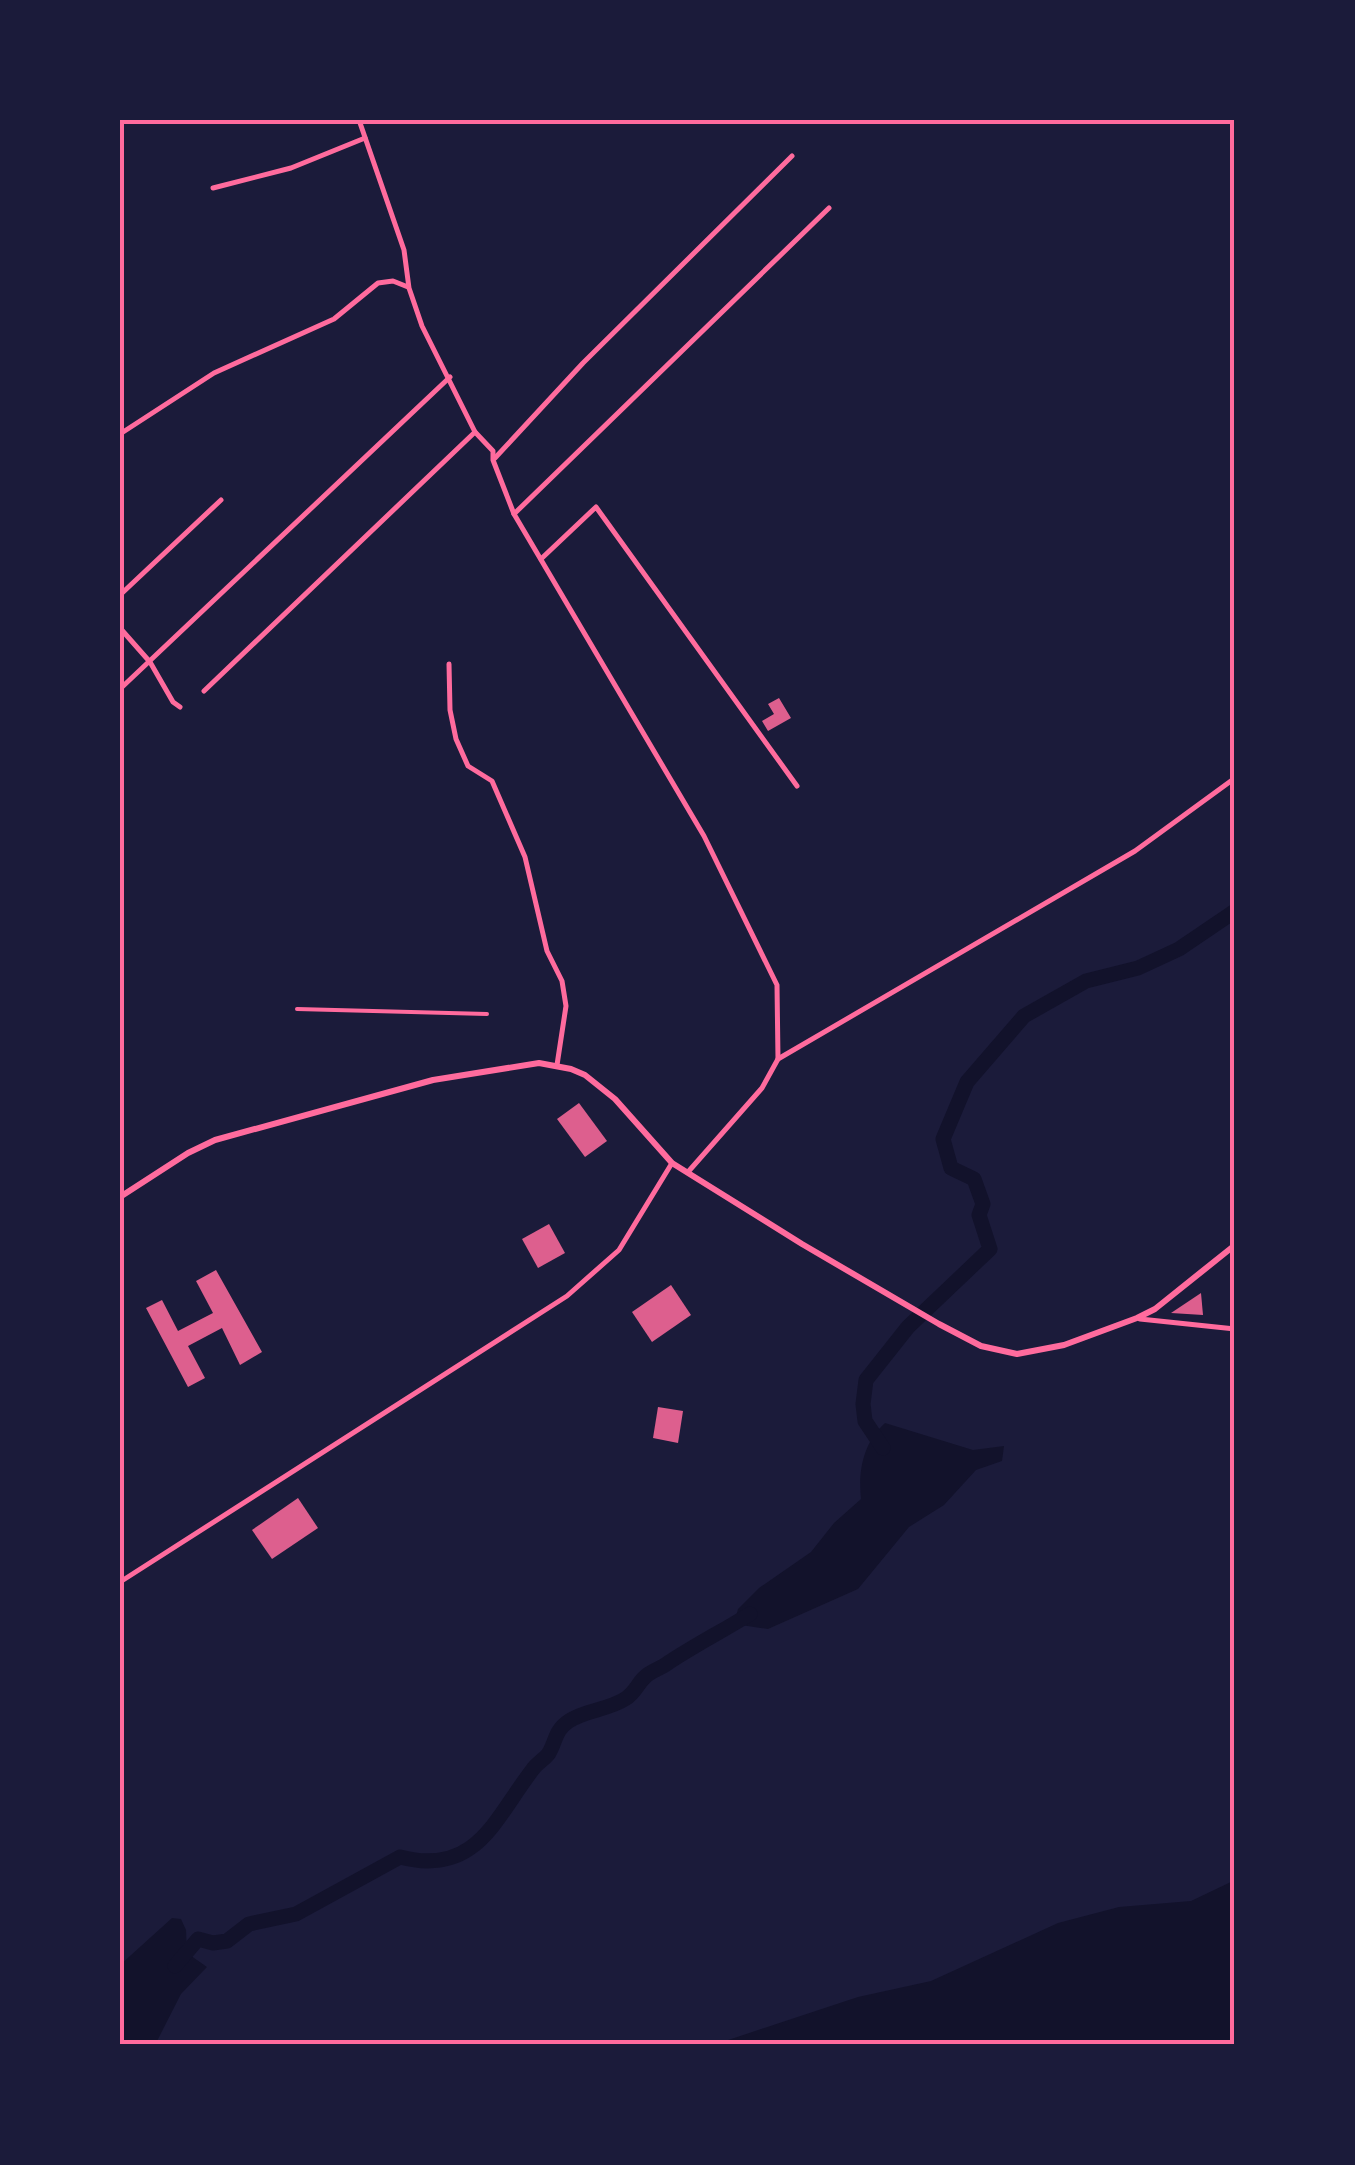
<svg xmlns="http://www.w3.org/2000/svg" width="1355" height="2165" font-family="'Noto Sans',sans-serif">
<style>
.water{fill:#12122b}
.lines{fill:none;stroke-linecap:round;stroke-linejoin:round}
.river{stroke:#12122b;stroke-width:15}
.building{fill:#dd5f8e}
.pedestrian{stroke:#ff6b9d;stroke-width:4}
.minor{stroke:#ff6b9d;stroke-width:5}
.tertiary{stroke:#ff6b9d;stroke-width:6}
.neatline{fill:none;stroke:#ff6b9d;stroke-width:4}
</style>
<rect width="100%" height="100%" fill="#1b1b3a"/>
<g class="water">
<path d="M885,1423L973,1450L1004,1446L1002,1461L976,1470L944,1505L909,1527L858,1589L768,1629L734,1624L738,1609L759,1588L811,1552L834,1523L861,1499C858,1471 863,1443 885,1423Z"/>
<polygon points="1235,1880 1235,2045 713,2045 858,1997 931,1981 1058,1923 1119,1907 1191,1901"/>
<polygon points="172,1918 181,1919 186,1930 187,1953 207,1967 181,1994 155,2045 120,2045 120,1965"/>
</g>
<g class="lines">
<g class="river">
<polyline points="883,1448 865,1421 863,1404 866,1380 908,1327 990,1249 979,1215 983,1204 974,1179 951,1168 943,1139 967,1082 1024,1016 1086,981 1138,968 1179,949 1235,911"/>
<path d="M175,1966L198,1939L213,1943L227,1941L249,1924L296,1914L400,1857C477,1877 495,1818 533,1769C537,1763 545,1759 549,1753C556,1741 555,1730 569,1721C585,1710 608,1710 625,1699C636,1692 637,1684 645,1677C649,1672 659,1669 665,1665C693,1646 721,1632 750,1614"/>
</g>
</g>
<g class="building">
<polygon points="779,698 791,718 768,731 762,721 774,714 768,704"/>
<polygon points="579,1103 607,1141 585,1157 557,1119"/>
<polygon points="549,1224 565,1253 538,1268 522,1239"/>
<polygon points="216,1270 262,1352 240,1365 222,1328 188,1346 205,1378 188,1387 146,1308 162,1300 178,1331 213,1313 196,1281"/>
<polygon points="671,1285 691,1315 652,1342 632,1312"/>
<polygon points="1201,1293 1203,1315 1171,1313"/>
<polygon points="658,1407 683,1411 678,1443 653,1438"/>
<polygon points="298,1498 318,1528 272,1559 252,1530"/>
</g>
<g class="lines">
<polyline class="pedestrian" points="297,1009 487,1014"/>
<g class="minor">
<polyline points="359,120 404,250 409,288 422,326 475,432 493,451 493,460 514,514 704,836 777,985 778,1059 762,1088 688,1172"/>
<polyline points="213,188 291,168 365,138"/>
<polyline points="120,434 214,373 334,319 378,283 393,281 408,287"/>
<polyline points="495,458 583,363 792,156"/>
<polyline points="514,514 829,208"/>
<polyline points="541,559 596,507 797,786"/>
<polyline points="120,595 221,500"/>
<polyline points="120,628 150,662 173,702 180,707"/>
<polyline points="449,664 450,710 456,739 468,766 492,781 525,857 547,951 562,981 566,1006 557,1065"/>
<polyline points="120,689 450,377"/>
<polyline points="204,691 475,432"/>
<polyline points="778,1059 1135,851 1235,778"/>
<polyline points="1140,1319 1235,1329"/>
<polyline points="120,1582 567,1296 619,1250 672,1163"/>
</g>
<polyline class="tertiary" points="120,1197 188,1153 215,1140 433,1080 539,1063 571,1069 585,1075 615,1099 672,1163 802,1244 939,1324 981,1346 1017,1354 1064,1345 1137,1318 1155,1309 1235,1245"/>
</g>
<rect width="1355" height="2165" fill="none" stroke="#1b1b3a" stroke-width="245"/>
<rect x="122" y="122" width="1110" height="1920" class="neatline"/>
</svg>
